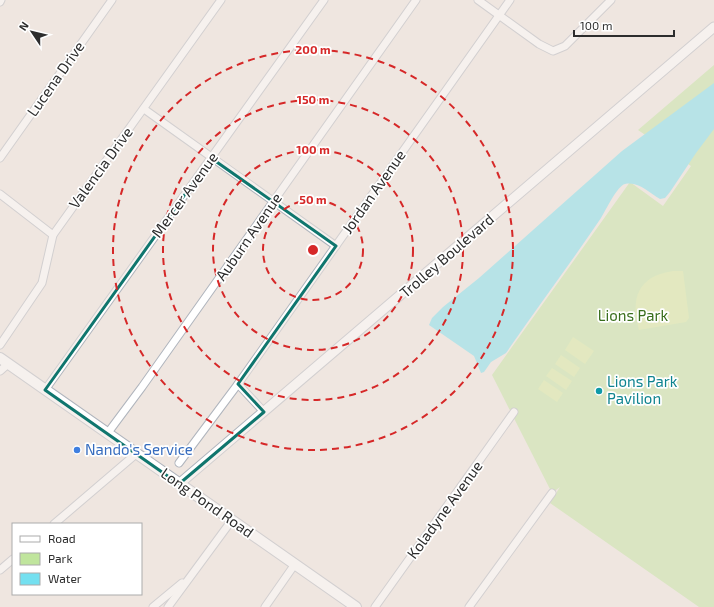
<svg xmlns="http://www.w3.org/2000/svg" width="714" height="607" font-family="'Exo 2',sans-serif">
<style>
.green{fill:#c0e59d}
.pitch{fill:#d4ec99}
.water{fill:#74e0f0}
.lines{fill:none;stroke-linecap:round;stroke-linejoin:round}
.minor-casing{stroke:#b0b5bd;stroke-width:9}
.tertiary-casing{stroke:#b0b5bd;stroke-width:11}
.secondary-casing{stroke:#b0b5bd;stroke-width:12}
.minor{stroke:#fff;stroke-width:7}
.tertiary{stroke:#fff;stroke-width:9}
.secondary{stroke:#fff;stroke-width:10}
.marked{fill:none;stroke:#0f766e;stroke-width:3;stroke-linejoin:round}
.ring{fill:none;stroke:#d62828;stroke-width:2;stroke-dasharray:7 5}
.culture-dot{fill:#0f9aa8;stroke:#fff;stroke-width:1.5}
.shop-dot{fill:#3f7fe0;stroke:#fff;stroke-width:1.5}
.labels{text-anchor:middle;stroke-width:3.5;stroke-linejoin:round;paint-order:stroke}
.street-label{font-size:15px;fill:#2d2d2d;stroke:#fff}
.park-label{font-size:15px;fill:#386d1b;stroke:#fff}
.culture-label{font-size:15px;fill:#0d838f;stroke:#fff;text-anchor:start}
.shop-label{font-size:15px;fill:#366cbe;stroke:#fff;text-anchor:start}
.centre{fill:#d62828;stroke:#fff;stroke-width:2}
.ring-label{font-size:12px;text-anchor:middle;font-weight:bold;fill:#d62828;stroke:#fff;stroke-width:3.5;stroke-linejoin:round;paint-order:stroke}
</style>
<rect width="100%" height="100%" fill="#efe6e0"/>
<polygon class="green" points="714,65 714,607 699,607 550,503 560,487 552,493 492,375 630,182 663,206 691,166 638,130"/>
<g class="pitch">
<path d="M673,271H683L689,318L686,322L639,330C630,298 638,276 673,271Z"/>
<polygon points="573,337 594,351 585,364 565,350"/>
<polygon points="561,355 580,368 574,377 555,364"/>
<polygon points="552,368 572,381 566,390 546,376"/>
<polygon points="544,380 563,393 557,402 538,389"/>
</g>
<path class="water" d="M714,83V129L696,153L670,192L665,198L660,199C649,193 639,181 625,184C617,186 606,210 601,218C570,264 537,308 506,353L491,362L484,372L481,373L474,356L429,325L432,318L443,307L479,278L622,151Z"/>
<g class="lines">
<g class="minor-casing">
<g id="minor">
<polyline points="478,0 539,44 553,51 565,46 611,0"/>
<polyline points="0,2 1,0"/>
<polyline points="144,109 336,246"/>
<polyline points="0,158 112,0"/>
<polyline points="0,194 53,235"/>
<polyline points="0,345 42,283 53,235 221,0"/>
<polyline points="0,371 8,364"/>
<polyline points="238,384 264,412"/>
<polyline points="45,390 324,0"/>
<polyline points="107,434 142,387 416,0"/>
<polyline points="179,463 238,384 510,0"/>
<polyline points="54,524 136,454"/>
<polyline points="0,570 13,559"/>
<polyline points="153,607 182,583"/>
<polyline points="168,607 232,520"/>
<polyline points="265,607 295,564"/>
<polyline points="375,607 514,412"/>
<polyline points="469,607 552,493"/>
</g>
</g>
<g class="tertiary-casing">
<polyline id="tertiary" points="179,484 714,27"/>
</g>
<g class="secondary-casing">
<polyline id="secondary" points="0,358 356,607"/>
</g>
<use href="#minor" class="minor"/>
<use href="#tertiary" class="tertiary"/>
<use href="#secondary" class="secondary"/>
</g>
<path d="M0 0H714V607H0ZM211,158L336,246L238,384L264,412L179,484L45,390Z" fill="#efe6e0" fill-opacity=".55" fill-rule="evenodd"/>
<path class="marked" d="M211,158L336,246L238,384L264,412L179,484L45,390Z"/>
<g class="ring">
<circle cx="313" cy="250" r="50"/>
<circle cx="313" cy="250" r="100"/>
<circle cx="313" cy="250" r="150"/>
<circle cx="313" cy="250" r="200"/>
</g>
<circle class="culture-dot" cx="599" cy="391" r="4"/>
<circle class="shop-dot" cx="77" cy="450" r="4"/>
<g class="labels">
<g class="street-label">
<text transform="translate(56 79) rotate(-55)" y="5">Lucena Drive</text>
<text transform="translate(101 168) rotate(-54)" y="5">Valencia Drive</text>
<text transform="translate(374 192) rotate(-55)" y="5">Jordan Avenue</text>
<text transform="translate(185 195) rotate(-54)" y="5">Mercer Avenue</text>
<text transform="translate(249 237) rotate(-55)" y="5">Auburn Avenue</text>
<text transform="translate(447 256) rotate(-41)" y="5">Trolley Boulevard</text>
<text transform="translate(207 503) rotate(35)" y="5">Long Pond Road</text>
<text transform="translate(445 510) rotate(-54)" y="5">Koladyne Avenue</text>
</g>
<g class="park-label">
<text x="633" y="321">Lions Park</text>
</g>
<g class="culture-label">
<text x="607" y="387">Lions Park<tspan x="607" dy="17">Pavilion</tspan></text>
</g>
<g class="shop-label">
<text x="85" y="455">Nando's Service</text>
</g>
</g>
<circle cx="313" cy="250" r="6" class="centre"/>
<g class="ring-label">
<text x="313" y="54">200 m</text>
<text x="313" y="104">150 m</text>
<text x="313" y="154">100 m</text>
<text x="313" y="204">50 m</text>
</g>
<rect x="12" y="523" width="130" height="72" fill="#ffffff" stroke="#ababab"/>
<rect x="20" y="536" width="20" height="6" fill="#ffffff" stroke="#ababab"/>
<text x="48" y="543" font-size="12" fill="#2d2d2d">Road</text>
<rect x="20" y="553" width="20" height="12" fill="#c0e59d" stroke="#ababab"/>
<text x="48" y="563" font-size="12" fill="#2d2d2d">Park</text>
<rect x="20" y="573" width="20" height="12" fill="#74e0f0" stroke="#ababab"/>
<text x="48" y="583" font-size="12" fill="#2d2d2d">Water</text>
<g transform="translate(32 32) rotate(305)" stroke="#ffffff" stroke-width="3" paint-order="stroke">
<path d="M0-3L7 15L0 10L-7 15Z" fill="#2d2d2d"/>
<text y="-6" font-size="11" font-weight="bold" text-anchor="middle" fill="#2d2d2d">N</text>
</g>
<path d="M574 30v6h100v-6" fill="none" stroke="#2d2d2d" stroke-width="2"/>
<text x="580" y="30" font-size="12" fill="#2d2d2d" stroke="#ffffff" stroke-width="3" paint-order="stroke">100 m</text>
</svg>
